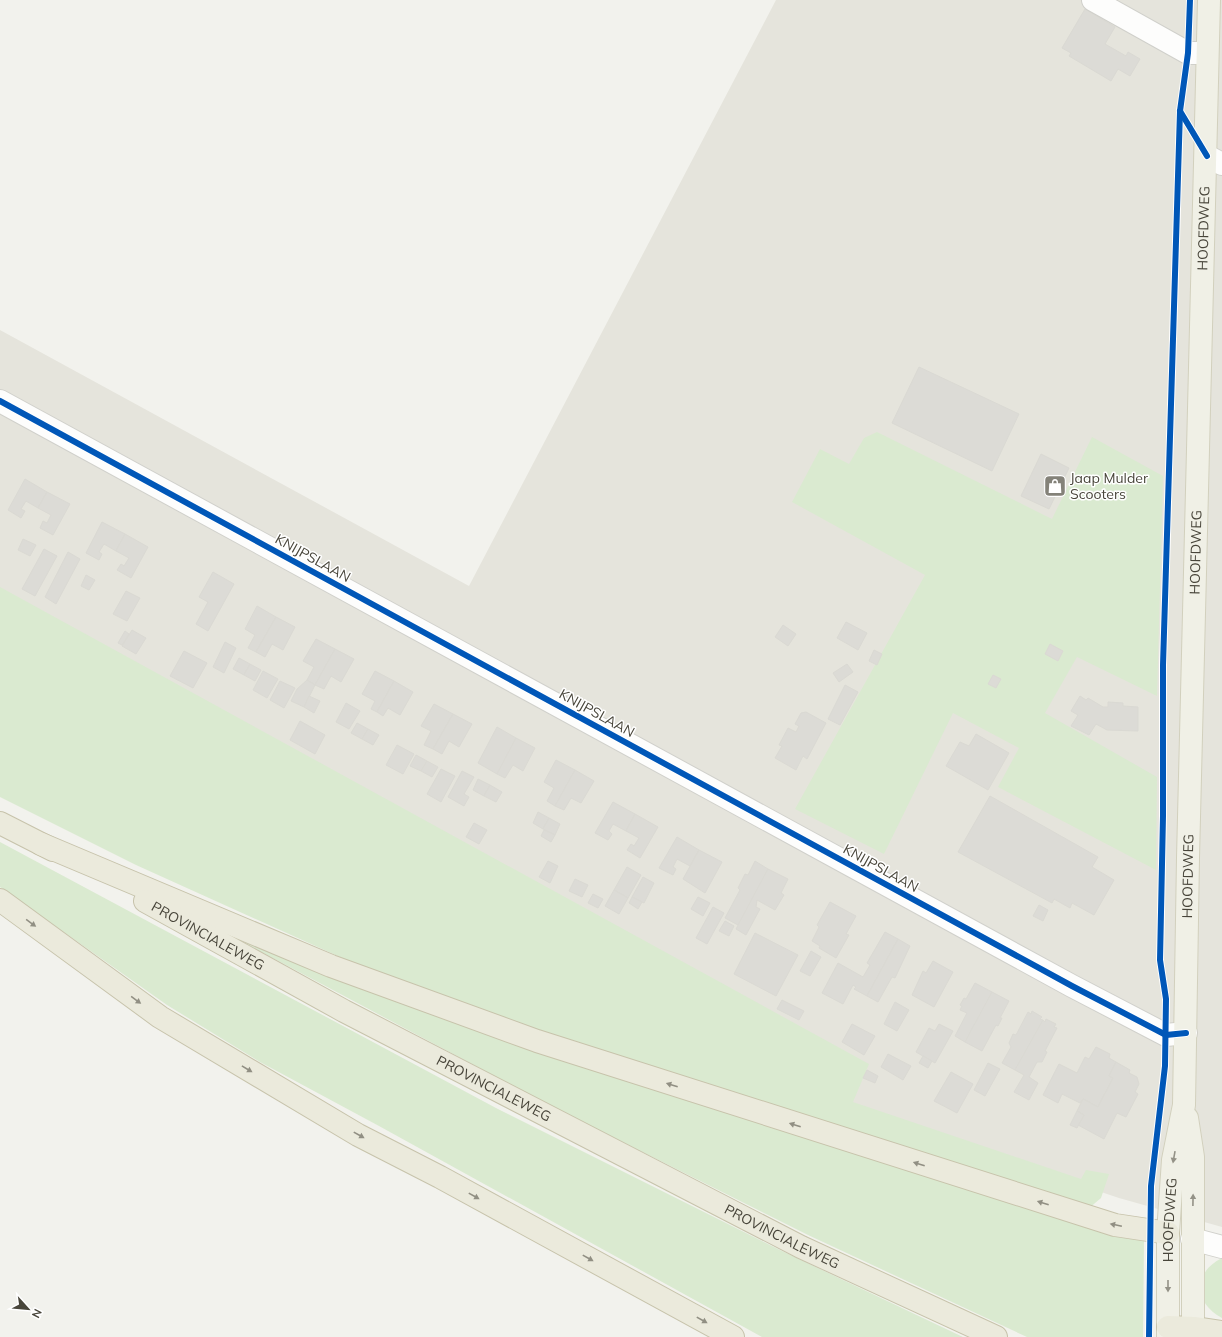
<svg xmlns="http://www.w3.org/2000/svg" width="1222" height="1337" font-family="Mulish,sans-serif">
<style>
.residential{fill:#e5e4dc}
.green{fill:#daead0}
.building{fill:#dcdbd6;stroke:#dad9d3}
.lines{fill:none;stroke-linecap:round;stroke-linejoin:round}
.minor-casing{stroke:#d0d0cb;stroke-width:24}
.major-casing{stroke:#d2d0bd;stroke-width:24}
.highway-casing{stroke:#c7c3ab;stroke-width:24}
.minor{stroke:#fdfdfc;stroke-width:22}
.major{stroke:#f0f0e6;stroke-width:22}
.highway{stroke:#ebeadc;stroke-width:22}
.cycleway-casing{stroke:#fff;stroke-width:8}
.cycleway{stroke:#0057b8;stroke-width:6}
.oneway{fill:#918f83}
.oneway2{fill:#949287}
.labels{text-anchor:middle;stroke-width:3;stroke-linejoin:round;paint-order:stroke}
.street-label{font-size:14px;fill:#48453a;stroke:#fff}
.poi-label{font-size:14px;fill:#48453a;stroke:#fff;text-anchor:start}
</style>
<rect width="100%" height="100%" fill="#f2f2ed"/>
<polygon class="residential" points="776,0 1222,0 1222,1227 1119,1198 845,1106 0,614 0,330 469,586"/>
<g class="green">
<polygon points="877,432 1052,519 1092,437 1163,476 1157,696 1077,657 1045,713 1157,777 1156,870 998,787 1019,748 953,713 884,854 795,809 925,575 792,502 820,449 849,464 864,438"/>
<polygon points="0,587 869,1064 853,1102 1081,1179 1086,1170 1109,1174 1101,1198 1088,1209 601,1051 466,1005 351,962 136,865 0,797"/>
<polygon points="0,842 496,1108 780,1250 963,1337 762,1337 379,1126 260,1062 167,1005 0,887"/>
<polygon points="207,923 1144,1239 1143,1337 1027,1337 808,1235 547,1104"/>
<path d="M1222,1258V1318C1194,1303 1192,1273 1222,1258Z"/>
</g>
<g class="building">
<polygon points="1085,9 1115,27 1105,44 1126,56 1128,52 1140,59 1130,76 1118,69 1111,81 1069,56 1071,53 1062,48"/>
<polygon points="919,367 1019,414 992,471 892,423"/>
<polygon points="1041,454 1069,468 1049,509 1021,496"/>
<polygon points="25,479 47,492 38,508 26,501 21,509 25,511 21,518 8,510"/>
<polygon points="47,492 70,504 53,535 40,528 43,521 47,523 51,515 38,508"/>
<polygon points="102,522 125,534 116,551 104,544 99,552 102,554 99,560 86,553"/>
<polygon points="125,534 148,547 131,578 117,570 121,564 124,566 129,558 116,551"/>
<polygon points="23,539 36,545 30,556 18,550"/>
<polygon points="44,549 57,556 35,596 22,589"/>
<polygon points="68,552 80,559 56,604 45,597"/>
<polygon points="213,572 234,584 208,631 196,624 208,602 199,597"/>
<polygon points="86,575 95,580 89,590 81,586"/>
<polygon points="126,591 140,598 127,621 113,614"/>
<polygon points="257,606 276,617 256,652 248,648 255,635 245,629"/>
<polygon points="276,617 295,627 283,650 272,644 265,657 256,652"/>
<polygon points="846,622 867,633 858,650 837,638"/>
<polygon points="783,625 796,634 788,646 775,637"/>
<polygon points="132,630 146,638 136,654 122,646"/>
<polygon points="125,631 129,634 122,645 118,643"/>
<polygon points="316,639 335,649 315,685 307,680 314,667 303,661"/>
<polygon points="225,642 236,648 224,673 213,667"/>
<polygon points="1050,644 1063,651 1058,661 1045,654"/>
<polygon points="335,649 354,659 341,682 331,676 324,689 315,685"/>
<polygon points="874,650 882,654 877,665 869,661"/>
<polygon points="184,651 207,663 193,688 170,676"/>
<polygon points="239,658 250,664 244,675 233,669"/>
<polygon points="250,664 261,670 255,681 244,675"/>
<polygon points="847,664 853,672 839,682 833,673"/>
<polygon points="263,671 278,679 267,698 253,690"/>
<polygon points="375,671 394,681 377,712 371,709 375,701 362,694"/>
<polygon points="993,675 1001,679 996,688 988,684"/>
<polygon points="307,680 315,685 304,707 291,701 297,689"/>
<polygon points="280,681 295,688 284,708 270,700"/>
<polygon points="394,681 413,692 400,715 388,708 383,716 377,712"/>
<polygon points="845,685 858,692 840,725 828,719"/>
<polygon points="309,696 320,701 314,713 304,707"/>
<polygon points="1080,696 1086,700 1088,698 1103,707 1108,707 1108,702 1123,703 1123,706 1138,707 1138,731 1107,730 1096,724 1089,735 1071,726 1078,715 1071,711"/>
<polygon points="346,703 360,711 349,729 336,722"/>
<polygon points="434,704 453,714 433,749 424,745 431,731 421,726"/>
<polygon points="806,712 826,723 807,759 803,756 796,770 775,758 782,746 779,745 788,728 796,732 799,726 795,724 801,713"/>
<polygon points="453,714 472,724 459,747 449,741 442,754 433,749"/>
<polygon points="300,721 325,735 315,754 290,740"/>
<polygon points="357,723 368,729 362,739 351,733"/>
<polygon points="497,727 516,738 497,774 478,763"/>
<polygon points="368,729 379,735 373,745 362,739"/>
<polygon points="976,734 1009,753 988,790 946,766 960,742 969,746"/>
<polygon points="516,738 535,748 523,771 513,765 505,778 497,774"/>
<polygon points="397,745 414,754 403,774 386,765"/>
<polygon points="416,755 427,761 421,771 410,766"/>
<polygon points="556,760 575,770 555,806 547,801 554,788 544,782"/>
<polygon points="427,761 438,767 432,777 421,771"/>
<polygon points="441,769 455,776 441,802 427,794"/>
<polygon points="575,770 594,781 581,803 571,798 564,810 555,806"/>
<polygon points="462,771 474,777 464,794 469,797 464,806 448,797"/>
<polygon points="478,779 490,785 484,796 473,790"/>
<polygon points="490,785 502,792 496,802 484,796"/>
<polygon points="990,796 1098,857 1092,867 1114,880 1094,915 1072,903 1070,908 1054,899 1052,903 958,852"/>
<polygon points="613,802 635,814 626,831 613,824 609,831 612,834 608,840 595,833"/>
<polygon points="538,812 549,818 543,829 533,823"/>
<polygon points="635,814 658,827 640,858 627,850 631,844 634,846 639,838 626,831"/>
<polygon points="549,818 560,824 555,835 543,829"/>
<polygon points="474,823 487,830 479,844 466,837"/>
<polygon points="544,830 555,835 551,842 541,836"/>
<polygon points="677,837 699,850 690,866 677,859 673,867 676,869 673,875 659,868"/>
<polygon points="699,850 722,862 705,893 683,879"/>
<polygon points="548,861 558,866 550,883 539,877"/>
<polygon points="755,861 768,869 738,925 725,918 740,890 738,888 745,874 748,875"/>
<polygon points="627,867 641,875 628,898 614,890"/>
<polygon points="768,869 788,879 781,893 784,895 775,910 757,900 756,907 760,909 746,935 736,929"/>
<polygon points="643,877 654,883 644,903 632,897"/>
<polygon points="575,879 588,885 582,897 569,891"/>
<polygon points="614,890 628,898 619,914 605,906"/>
<polygon points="593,894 603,899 598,908 588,903"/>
<polygon points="632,897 642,902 638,909 629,903"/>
<polygon points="698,897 710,903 703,916 691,909"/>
<polygon points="830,902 856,916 846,934 849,935 836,958 819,948 820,946 812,941 819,927 817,925"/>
<polygon points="1039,905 1048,910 1043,921 1033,916"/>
<polygon points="713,907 724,913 707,944 696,938"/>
<polygon points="725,921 734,926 729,936 719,931"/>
<polygon points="885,932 898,939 867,996 854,989 856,987 853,985 843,1004 822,993 838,963 863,977 870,965 867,963"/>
<polygon points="755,933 798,955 776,996 734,974"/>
<polygon points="898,939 910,946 895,978 892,977 878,1002 867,996"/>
<polygon points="811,951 821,957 810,976 800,971"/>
<polygon points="933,961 953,972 934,1007 912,995 923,971 926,973"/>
<polygon points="975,983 992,992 965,1042 955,1036 967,1013 960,1010 962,1006 960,1005 964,998 966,999"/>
<polygon points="992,992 1009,1001 1000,1018 1002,1018 998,1026 996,1025 982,1051 965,1042"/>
<polygon points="782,1000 804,1011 799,1020 777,1009"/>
<polygon points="895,1002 909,1010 897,1031 884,1024"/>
<polygon points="1032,1011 1042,1017 1040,1019 1043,1020 1015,1070 1002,1063 1011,1047 1009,1043 1013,1034 1016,1035 1028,1012 1031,1014"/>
<polygon points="1046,1019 1056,1024 1054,1027 1057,1028 1045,1051 1047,1052 1042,1062 1037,1062 1029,1077 1038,1083 1029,1100 1014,1092 1024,1075 1015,1070 1043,1020 1045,1022"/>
<polygon points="852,1024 875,1036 864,1055 842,1042"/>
<polygon points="939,1024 953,1031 935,1063 916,1052 929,1028 935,1031"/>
<polygon points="1096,1047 1110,1054 1109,1058 1116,1062 1109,1076 1113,1078 1098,1107 1083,1099 1080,1103 1062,1094 1058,1103 1043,1095 1059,1064 1077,1073 1085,1057 1089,1059"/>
<polygon points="888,1054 911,1066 903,1080 881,1067"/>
<polygon points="923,1056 932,1061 928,1068 919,1063"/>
<polygon points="1116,1062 1130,1070 1129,1073 1137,1077 1139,1084 1135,1092 1138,1094 1126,1117 1117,1113 1104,1139 1078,1125 1084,1115 1077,1111 1083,1099 1098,1107 1113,1078 1109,1076"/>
<polygon points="988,1063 1000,1069 985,1096 974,1090"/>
<polygon points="867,1070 878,1076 875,1083 863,1078"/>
<polygon points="951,1072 973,1084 957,1113 934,1101"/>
<polygon points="1077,1111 1084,1115 1077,1128 1070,1125"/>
</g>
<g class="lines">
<g class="minor-casing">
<g id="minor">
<polyline points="1093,0 1188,53 1207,53"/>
<polyline points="1207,156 1222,164"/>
<polyline points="0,401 1072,986 1166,1035 1186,1033"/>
<polyline points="1192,1239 1222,1247"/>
</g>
</g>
<g class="major-casing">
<g id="major">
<polyline points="1187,1118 1193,1157 1193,1337"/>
<path id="s1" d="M1168,1337V1233L1173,1160L1184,1105L1188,858L1209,0"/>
</g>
</g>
<g class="highway-casing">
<g id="highway">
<polyline points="0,823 53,850"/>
<polyline points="41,844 331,966 537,1041 1115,1225 1168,1233"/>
<polyline points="0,900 160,1017 358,1135 440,1177 733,1337"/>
<path id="s2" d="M145,901L344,1011L801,1247L996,1337"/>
<polyline points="1168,1327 1194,1328 1222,1332"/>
</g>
</g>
<use href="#minor" class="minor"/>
<use href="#major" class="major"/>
<use href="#highway" class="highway"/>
<g class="cycleway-casing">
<g id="cycleway">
<polyline points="1180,111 1207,156"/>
<polyline points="0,401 1072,986 1166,1035 1186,1033"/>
<polyline points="1149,1337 1151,1186 1165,1066 1166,999 1160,960 1163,816 1163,665 1180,111 1188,53 1190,0"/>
</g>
</g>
<use href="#cycleway" class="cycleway"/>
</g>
<defs><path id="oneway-solid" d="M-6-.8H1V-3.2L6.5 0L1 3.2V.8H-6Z"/></defs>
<g class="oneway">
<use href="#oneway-solid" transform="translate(31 923) rotate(36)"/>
<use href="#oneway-solid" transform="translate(136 1000) rotate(36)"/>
<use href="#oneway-solid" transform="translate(247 1069) rotate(31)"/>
<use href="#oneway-solid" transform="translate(672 1085) rotate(-162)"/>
<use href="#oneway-solid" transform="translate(795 1125) rotate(-162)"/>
<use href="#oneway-solid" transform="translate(359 1135) rotate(29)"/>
<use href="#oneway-solid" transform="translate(919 1164) rotate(-162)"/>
<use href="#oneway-solid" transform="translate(474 1196) rotate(29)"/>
<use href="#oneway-solid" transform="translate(1043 1203) rotate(-162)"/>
<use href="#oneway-solid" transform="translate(1116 1225) rotate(-168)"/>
<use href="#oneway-solid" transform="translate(588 1258) rotate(29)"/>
<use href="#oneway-solid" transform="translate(702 1320) rotate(29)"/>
</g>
<g class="oneway2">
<use href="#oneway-solid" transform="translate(1174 1157) rotate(100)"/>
<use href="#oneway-solid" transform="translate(1193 1200) rotate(-89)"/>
<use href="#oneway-solid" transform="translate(1168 1286) rotate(90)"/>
</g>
<defs>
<g id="shop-square" transform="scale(1.15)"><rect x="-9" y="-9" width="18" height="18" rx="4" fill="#848279" stroke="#fff"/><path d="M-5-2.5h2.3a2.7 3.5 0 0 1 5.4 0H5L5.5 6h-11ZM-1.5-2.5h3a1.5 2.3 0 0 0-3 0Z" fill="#fff"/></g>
</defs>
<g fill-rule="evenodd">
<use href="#shop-square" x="1055" y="486"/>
</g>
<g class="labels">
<g class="street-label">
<text dy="5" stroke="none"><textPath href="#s1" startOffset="1110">HOOFDWEG</textPath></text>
<text dy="5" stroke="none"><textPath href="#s1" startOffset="786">HOOFDWEG</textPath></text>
<text transform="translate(313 558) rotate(29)" y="5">KNIJPSLAAN</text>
<text transform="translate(597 713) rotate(29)" y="5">KNIJPSLAAN</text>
<text transform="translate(881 868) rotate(29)" y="5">KNIJPSLAAN</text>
<text dy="5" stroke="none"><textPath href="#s1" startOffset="462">HOOFDWEG</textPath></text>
<text dy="5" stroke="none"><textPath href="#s2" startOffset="72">PROVINCIALEWEG</textPath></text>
<text dy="5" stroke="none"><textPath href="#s2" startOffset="396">PROVINCIALEWEG</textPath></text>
<text dy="5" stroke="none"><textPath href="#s1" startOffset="117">HOOFDWEG</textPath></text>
<text dy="5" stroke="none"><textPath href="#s2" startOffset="720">PROVINCIALEWEG</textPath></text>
</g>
<g class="poi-label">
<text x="1070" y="483">Jaap Mulder<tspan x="1070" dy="16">Scooters</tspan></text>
</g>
</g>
<g transform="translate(28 1309) rotate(117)" stroke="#ffffff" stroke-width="3" paint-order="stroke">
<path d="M0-3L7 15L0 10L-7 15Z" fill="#48453a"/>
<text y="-6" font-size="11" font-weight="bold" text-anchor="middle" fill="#48453a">N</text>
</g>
</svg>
